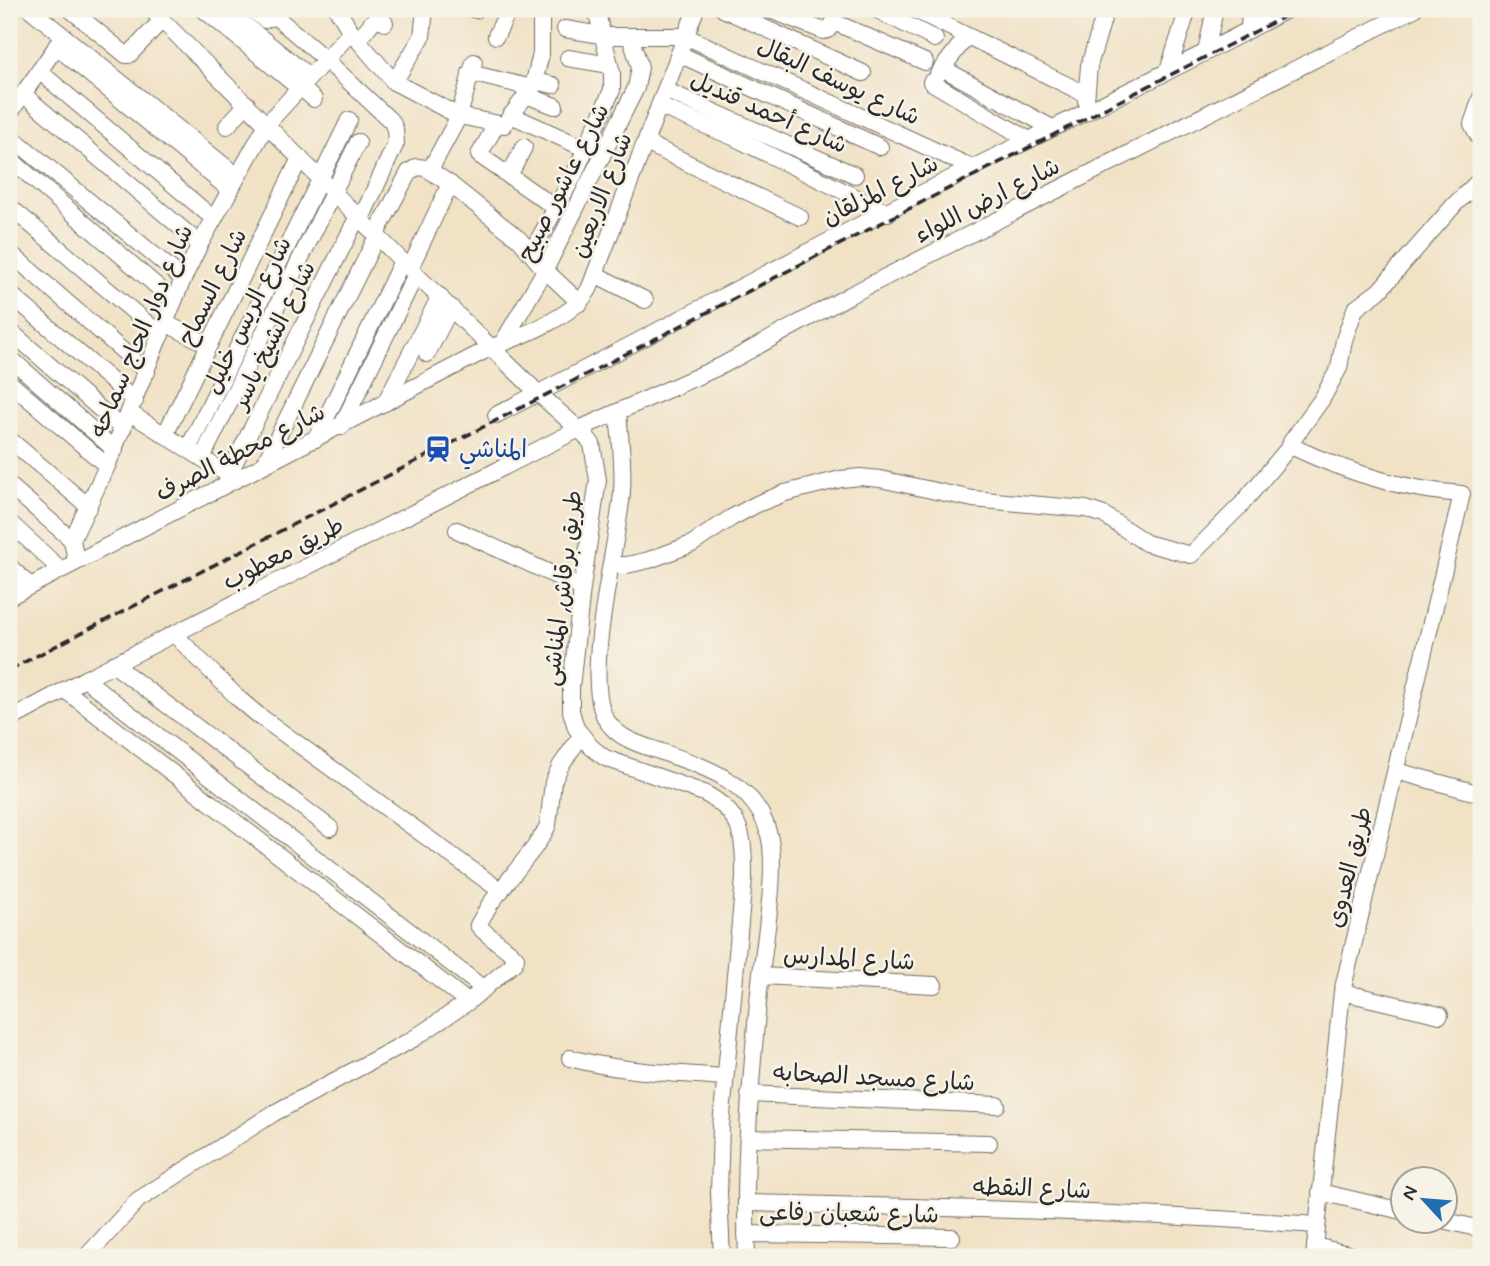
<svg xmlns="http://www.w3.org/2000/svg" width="1490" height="1266" font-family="Mynerve,'Playpen Sans Arabic',sans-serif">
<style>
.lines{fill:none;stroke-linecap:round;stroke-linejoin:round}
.minor-casing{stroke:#706b61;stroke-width:18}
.minor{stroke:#fff;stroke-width:16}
.rail{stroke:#2b2b2b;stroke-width:3.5;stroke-dasharray:10 5;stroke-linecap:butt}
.labels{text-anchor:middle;stroke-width:5;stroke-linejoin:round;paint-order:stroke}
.street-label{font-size:24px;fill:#2b2b2b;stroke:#f7f3e8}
.transit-label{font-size:24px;fill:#164399;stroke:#f7f3e8;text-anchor:start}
</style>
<rect width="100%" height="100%" fill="#f7f3e8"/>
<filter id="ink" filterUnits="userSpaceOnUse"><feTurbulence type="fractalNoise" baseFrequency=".0143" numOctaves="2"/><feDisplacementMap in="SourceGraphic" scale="14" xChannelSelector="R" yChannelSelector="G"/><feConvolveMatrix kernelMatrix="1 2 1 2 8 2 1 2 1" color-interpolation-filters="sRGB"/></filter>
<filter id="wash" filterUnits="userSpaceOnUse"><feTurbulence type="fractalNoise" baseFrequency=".00686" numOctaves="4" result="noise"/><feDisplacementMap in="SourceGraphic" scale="28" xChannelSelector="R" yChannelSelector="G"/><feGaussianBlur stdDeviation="1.57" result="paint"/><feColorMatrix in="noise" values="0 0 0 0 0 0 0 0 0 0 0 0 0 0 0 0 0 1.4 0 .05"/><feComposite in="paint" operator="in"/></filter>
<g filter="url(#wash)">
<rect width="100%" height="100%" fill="#f1e2c6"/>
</g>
<g filter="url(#ink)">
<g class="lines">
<g class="minor-casing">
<g id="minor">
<polyline points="30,9 237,176"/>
<polyline points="70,9 126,55 129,55 162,20"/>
<path d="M151,9L402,261L538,393L585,435L592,444L598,480L582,588L571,687V711L576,728L591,747L605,758L704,793C744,814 744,838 744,879L721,1126L719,1193L722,1257"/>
<polyline points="203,9 299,88"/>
<polyline points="225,9 310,77"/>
<polyline points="251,9 265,20 275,16 326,60 392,122 395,129 396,143 361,219"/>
<polyline points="337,9 351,32"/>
<polyline points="473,9 476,10"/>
<polyline points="723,9 863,73"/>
<polyline points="768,9 824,31 828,30 834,22 925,62"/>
<polyline points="875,9 935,39"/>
<polyline points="913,9 1085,94"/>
<polyline points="565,29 601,35"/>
<polyline points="1249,30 1250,9"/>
<polyline points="496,36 509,9"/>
<polyline points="602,36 685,36 973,168"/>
<polyline points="358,40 374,20 382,20 385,23"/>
<polyline points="56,46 230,190"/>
<polyline points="1206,52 1215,9"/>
<polyline points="679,54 880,147"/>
<polyline points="568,58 610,65"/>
<polyline points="942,68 1052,128"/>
<polyline points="39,71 214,219"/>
<polyline points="1168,71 1188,9"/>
<polyline points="470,73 532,88"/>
<polyline points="938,74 967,36"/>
<polyline points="534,81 553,85"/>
<polyline points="394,82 422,37 425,9"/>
<polyline points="931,82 1029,140"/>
<polyline points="300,87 314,99"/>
<polyline points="665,90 855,175"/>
<polyline points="23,94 200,244"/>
<polyline points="526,95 555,106"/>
<polyline points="1481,97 1472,124 1481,141"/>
<polyline points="1086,101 1089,66 1106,9"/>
<polyline points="659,106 733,137 888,213"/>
<polyline points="9,114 61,40"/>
<polyline points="511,115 586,149"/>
<polyline points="496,125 479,155 556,208"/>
<polyline points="227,126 247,104"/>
<polyline points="9,135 183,279"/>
<polyline points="646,143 800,217"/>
<polyline points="9,158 174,301"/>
<polyline points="430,170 459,116 474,62"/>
<polyline points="509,176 524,147"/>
<polyline points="9,206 161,335"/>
<polyline points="376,234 409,172 417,167 426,168 450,184 519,239 545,270 580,303"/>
<polyline points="9,252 147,372"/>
<polyline points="531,253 573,177 612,90 612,73 596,9"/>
<polyline points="410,268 450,184"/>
<polyline points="595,274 645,300"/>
<polyline points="9,293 135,401"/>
<polyline points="165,323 209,345"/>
<polyline points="9,330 123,429"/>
<polyline points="502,344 545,270 636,88 640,67 630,36"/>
<polyline points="427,354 451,307"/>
<polyline points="9,357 115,450"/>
<polyline points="9,382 107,466"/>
<polyline points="385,403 440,296"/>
<path d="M618,412C620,438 624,465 622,491C619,543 580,680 607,721C618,738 638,744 656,750C702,766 756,781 769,835C778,870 764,944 760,982C751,1074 743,1165 747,1257"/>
<polyline points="130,413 235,479"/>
<path d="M496,415C648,337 799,255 952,178C1064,122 1178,69 1288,9"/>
<polyline points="341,427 416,274"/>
<polyline points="165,435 300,158"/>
<polyline points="9,439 89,507"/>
<polyline points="316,439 402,261"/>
<polyline points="188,449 349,120"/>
<polyline points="202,458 358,142"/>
<polyline points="265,463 377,236"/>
<polyline points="229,474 358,216"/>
<polyline points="9,485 72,540"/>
<polyline points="9,522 60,569"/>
<polyline points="457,530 582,588"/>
<polyline points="76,561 72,540 107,466 183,279 200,244 267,124 351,32 394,82 459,116 504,125 533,86 541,54 541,9"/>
<polyline points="611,565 627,565 649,560 692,544 731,518 757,504 785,493 841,479 860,477 880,479 973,499 1086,509 1104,515 1146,543 1191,555 1241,505 1291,445"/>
<polyline points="9,566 30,586"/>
<path d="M9,597L492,347C520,337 578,315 590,287L696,9"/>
<polyline points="174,634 239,699 258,715 501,891"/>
<polyline points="113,664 330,828"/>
<polyline points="85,679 484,989"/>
<polyline points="65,690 468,1002"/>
<polyline points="9,720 85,679 579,429 723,365 850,295 1414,9"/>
<polyline points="1396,771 1481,794"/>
<polyline points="761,976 934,985"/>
<polyline points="1342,992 1440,1015"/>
<path d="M570,1058C621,1072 673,1073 725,1077"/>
<polyline points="749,1094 997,1105"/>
<polyline points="748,1138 989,1143"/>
<polyline points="1320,1192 1402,1211"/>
<path d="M746,1203C936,1207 1127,1212 1317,1225"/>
<polyline points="1442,1220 1481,1229"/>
<polyline points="746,1234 952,1237"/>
<polyline points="1315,1246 1360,1257"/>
<path d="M86,1257L138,1200L274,1113L413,1039L468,1002L514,963L516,958C505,945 488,938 478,925L490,904L534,848L544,833L548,825L553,782L561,765L581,736"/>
<path d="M1314,1257L1342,992L1462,494C1404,490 1346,472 1293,447L1291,442L1322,399L1339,368L1344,340L1355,309L1379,291L1455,204L1481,179"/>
</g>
</g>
<use href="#minor" class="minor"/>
<polyline class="rail" points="9,670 1299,9"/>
</g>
</g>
<defs>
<g id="station-bare" transform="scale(2.1)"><path d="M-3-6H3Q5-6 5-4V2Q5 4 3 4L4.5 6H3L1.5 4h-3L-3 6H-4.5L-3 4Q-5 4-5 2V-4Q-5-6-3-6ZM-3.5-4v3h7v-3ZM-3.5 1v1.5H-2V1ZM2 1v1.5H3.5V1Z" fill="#1a4fb4" stroke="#f7f3e8" stroke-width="2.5" paint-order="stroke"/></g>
</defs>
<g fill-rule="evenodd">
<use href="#station-bare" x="438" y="449"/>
</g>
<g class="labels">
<g class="street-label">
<text transform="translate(839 81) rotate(25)" y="8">شارع يوسف البقال</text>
<text transform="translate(769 112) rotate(24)" y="8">شارع أحمد قنديل</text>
<text transform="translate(563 182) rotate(-63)" y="8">شارع عاشور صبيح</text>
<text transform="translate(880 190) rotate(-27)" y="8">شارع المزلقان</text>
<text transform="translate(601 195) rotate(-69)" y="8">شارع الاربعين</text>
<text transform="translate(987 200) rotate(-27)" y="8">شارع ارض اللواء</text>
<text transform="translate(212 287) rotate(-64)" y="8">شارع السماح</text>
<text transform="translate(247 315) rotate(-64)" y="8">شارع الريس خليل</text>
<text transform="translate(141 331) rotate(-67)" y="8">شارع دوار الحاج سماحه</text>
<text transform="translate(273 335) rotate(-64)" y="8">شارع الشيخ ياسر</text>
<text transform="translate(240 452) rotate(-27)" y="8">شارع محطة الصرف</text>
<text transform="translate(283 553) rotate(-27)" y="8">طريق معطوب</text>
<text transform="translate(562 588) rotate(-83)" y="8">طريق برقاش, المناشى</text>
<text transform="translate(1349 867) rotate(-76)" y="8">طريق العدوى</text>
<text transform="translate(849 958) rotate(3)" y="8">شارع المدارس</text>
<text transform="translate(874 1077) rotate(3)" y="8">شارع مسجد الصحابه</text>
<text transform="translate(1032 1188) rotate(2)" y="8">شارع النقطه</text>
<text transform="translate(849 1213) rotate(1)" y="8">شارع شعبان رفاعى</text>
</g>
<g class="transit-label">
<text x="459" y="457">المناشي</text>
</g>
</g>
<rect width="1490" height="1266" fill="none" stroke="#f7f3e8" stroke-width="35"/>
<g transform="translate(1424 1200) rotate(296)"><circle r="33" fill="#f7f3e8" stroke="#a5a39c" stroke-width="2"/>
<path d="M0-5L12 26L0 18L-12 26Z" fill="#1f6fb2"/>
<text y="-10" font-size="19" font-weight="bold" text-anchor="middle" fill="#2b2b2b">N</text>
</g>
</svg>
